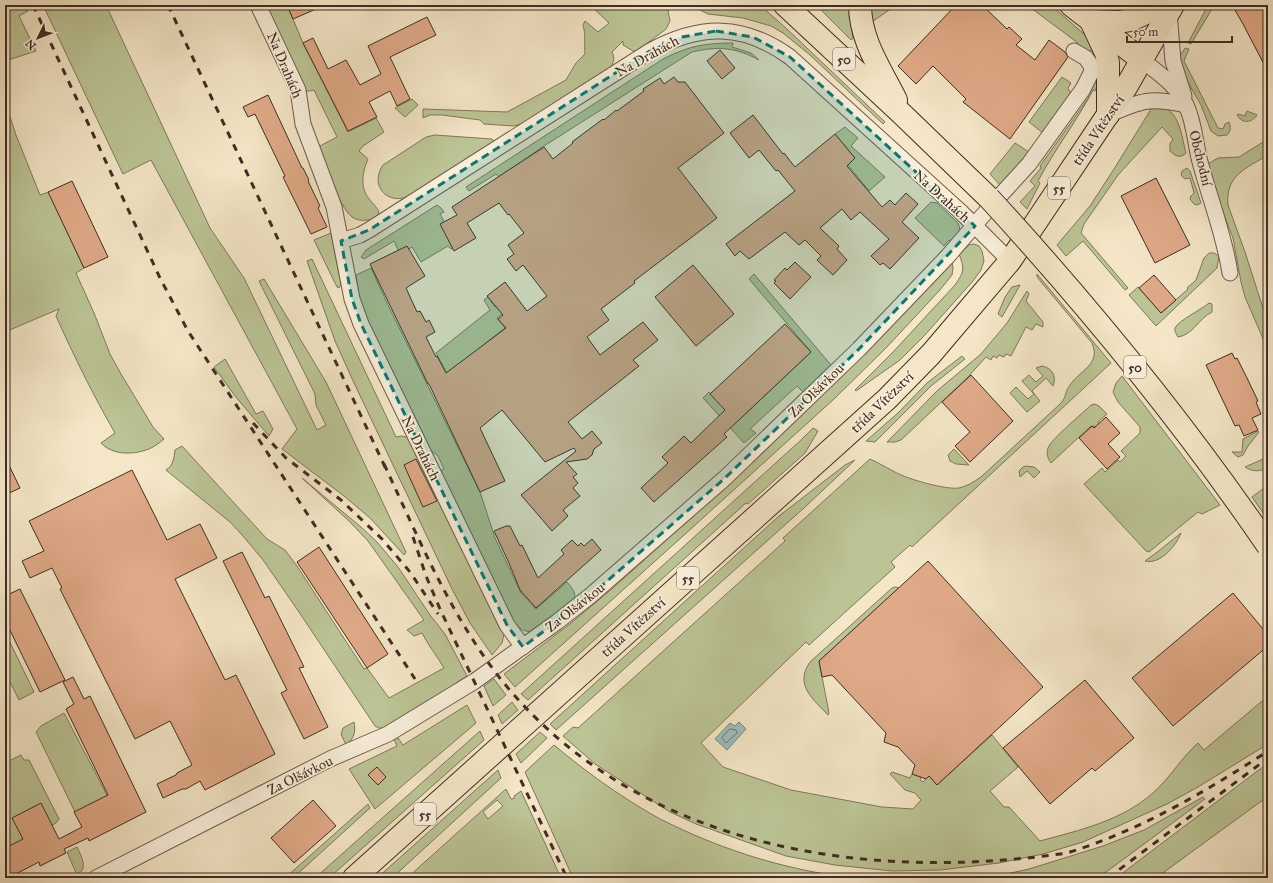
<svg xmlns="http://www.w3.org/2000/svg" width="1273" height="883" font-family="'IM FELL Great Primer',serif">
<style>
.green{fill:#bcc495;stroke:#7e785c;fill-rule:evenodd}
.water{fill:#9ebebc;stroke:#78847f}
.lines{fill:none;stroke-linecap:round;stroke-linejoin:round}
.shore{stroke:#6f7670;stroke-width:1}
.building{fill:#e0aa88;stroke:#402d23}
.minor-casing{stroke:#6d5b4c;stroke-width:17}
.primary-casing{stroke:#402d23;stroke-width:24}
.minor{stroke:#f8efdb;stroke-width:15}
.primary{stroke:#f4e6c7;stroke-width:22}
.rail{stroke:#402d23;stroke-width:3;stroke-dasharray:7 7;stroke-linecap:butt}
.primary-bridge-casing{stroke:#402d23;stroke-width:24;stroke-linecap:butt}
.primary-bridge{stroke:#f4e6c7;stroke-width:22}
.marked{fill:#0f766e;fill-opacity:0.2;stroke:#0f766e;stroke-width:3;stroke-dasharray:8 5;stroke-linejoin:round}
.labels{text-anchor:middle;stroke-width:3.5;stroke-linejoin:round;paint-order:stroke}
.shield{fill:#f8efdb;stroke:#77675a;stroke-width:1}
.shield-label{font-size:13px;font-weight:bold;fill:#402d23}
.street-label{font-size:14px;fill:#402d23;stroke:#f8efdb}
</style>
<rect width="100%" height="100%" fill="#f4e6c7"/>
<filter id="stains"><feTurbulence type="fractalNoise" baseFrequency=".005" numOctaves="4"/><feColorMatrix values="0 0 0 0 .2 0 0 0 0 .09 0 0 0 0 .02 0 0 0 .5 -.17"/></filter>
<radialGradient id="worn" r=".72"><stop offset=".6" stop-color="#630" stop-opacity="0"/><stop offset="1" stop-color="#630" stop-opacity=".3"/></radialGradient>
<g class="green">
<polygon points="5,5 26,5 28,11 19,16 36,51 5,61"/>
<polygon points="43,5 106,5 210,228 244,278 317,430 326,425 316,405 315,394 259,281 264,279 326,382 406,552 404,555 370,518 344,496 282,449 297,429 151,160 123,174"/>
<path d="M264,5H287L303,43L348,132L376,118L384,132L363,146L359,151L368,159C362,173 360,187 369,199C373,204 377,207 379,212C377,218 373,220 367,220C362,221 357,220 352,217C338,205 325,165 318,147L337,137L314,90L303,92Z"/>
<path d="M590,5H667L670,21L666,29L637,51H633L623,45V41L612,52C615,58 614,61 611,67L545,111L524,123L514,126L484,124L480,120L442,115H430L423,118V109L507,112L566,80L576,63L585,54C584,44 586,35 583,25L585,21L598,32L609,23Z"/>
<polygon points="695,5 760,5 788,30 885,122 883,124 810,55 783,33 771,26 743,18 708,14 700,10"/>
<polygon points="816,5 852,5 851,24 853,38 851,40"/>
<polygon points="868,5 906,5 902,9 892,8 869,24"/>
<polygon points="1027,5 1051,5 1085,35 1100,60 1095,60 1096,57 1093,51 1088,51 1075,48 1078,43"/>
<polygon points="1090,5 1144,5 1132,12 1102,12"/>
<polygon points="1207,7 1212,9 1191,44 1188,43"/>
<path d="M733,43L732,47L751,53L759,60C735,47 718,46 692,52L544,146L499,177L496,174L469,191L466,187L663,59C689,46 704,43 733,43Z"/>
<path d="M1185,48L1189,49L1184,61L1218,128L1223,129L1225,124L1229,122C1231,127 1231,131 1227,135L1218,136L1211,131L1201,105L1182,72L1180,56Z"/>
<path d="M1096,71C1098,80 1099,82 1095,91L1093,90C1077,121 1055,149 1038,181L1040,183L1027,209L1020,202L1035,186L1030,181L1041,168L1040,166L1089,97L1086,91Z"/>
<polygon points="1062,77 1071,83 1068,88 1071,94 1043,133 1029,122"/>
<polygon points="412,99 418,105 405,117 395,108"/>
<path d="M5,102L16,135L40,195L49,192L84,268L76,273L94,313L110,354L121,374L153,427L164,439C160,442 156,446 151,448C136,455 113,456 101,443L115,433C93,395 74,356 56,316L59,309L5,332Z"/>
<path d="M1153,106C1156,106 1159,106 1162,107C1180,111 1182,139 1186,153C1180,159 1175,156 1170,151V144L1173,139L1162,127L1118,175L1084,224L1081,233L1128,288L1125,290L1083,241L1066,256L1057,245L1090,206L1114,169Z"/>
<path d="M1247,111L1257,115C1252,123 1242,124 1237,115L1238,114L1245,116Z"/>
<polygon points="845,127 858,138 851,146 885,177 869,191 848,165 855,158 835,134"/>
<path d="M435,135L492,139L494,141L409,196C387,206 369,185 383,165L426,137Z"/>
<path d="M1268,139V155C1247,168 1225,175 1228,205L1245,252L1268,324V350L1245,297L1241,282L1233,238L1216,194L1208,164L1218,158L1239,157Z"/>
<polygon points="1015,143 1029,152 1015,170 1000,185 990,174"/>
<polygon points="1187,168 1190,171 1201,203 1197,205 1194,204 1190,199 1191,196 1194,193 1190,178 1185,179 1181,175 1182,171"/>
<path d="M931,202L937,203L958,223C962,232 958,235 952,242L951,240L948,241L944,246L915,218Z"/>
<polygon points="437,205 441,208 444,212 440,214 457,245 451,249 448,246 421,262 412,247 400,254 394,241 364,259 361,257 366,250"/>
<polygon points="331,233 341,284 339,288 337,287 314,240"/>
<path d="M974,244L979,246L982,251L984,261L981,270L973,281L924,336L900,360L856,391L855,390L894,351L955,285C964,272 965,269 959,254L969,245Z"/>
<polygon points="1209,253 1214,253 1219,256 1217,268 1156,326 1129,295 1138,287 1161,313 1188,289 1187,288 1196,280 1204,258"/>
<polygon points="312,259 396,437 402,436 409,438 504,634 502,643 492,655 470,623 452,589 354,383 335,341 307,261"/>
<polygon points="952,263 953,267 952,275 939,291 886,348 834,399 683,536 515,687 504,674 570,624 613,588 740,474 808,409 880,338"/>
<path d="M371,268L387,303L480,492L495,538L521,593L536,609L567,582C572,588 578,594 573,602L532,631C524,633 518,627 513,622L439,472L444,469L438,456L427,447L389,371L360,302L356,275Z"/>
<polygon points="754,274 831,365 803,392 797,386 750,429 756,433 744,443 703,398 709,392 737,422 811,352 749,279"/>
<path d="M1037,274L1111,363L912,547L910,545L891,562L895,567L809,645L806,642L701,743L723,767L791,790L882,807L913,809L921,800L915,793L905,790L890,774L892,772L910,778L912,774L921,777L920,780L923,782L929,776L937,785L992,735L1018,767L990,791L1004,807H1009L1040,841C1080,830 1121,821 1153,793C1170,778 1181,758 1198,743L1204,750L1268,696V744L1198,787L1167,804L1083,842L1043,854L999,863L940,870L892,871L835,865L786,856L696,824L670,812L595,764L563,736L573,727L578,728L785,541L783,538L870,459C879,463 887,468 895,472C907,479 946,490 959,488C967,486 974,482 981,477L1060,404C1066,399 1065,391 1070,385C1080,370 1101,365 1092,343L1037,277Z"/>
<polygon points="1020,285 1002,317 998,314 1005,297 1012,287"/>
<polygon points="1027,291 1029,294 1026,301 1043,322 1043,327 1036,324 1032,330 1026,327 1011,356 1006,354 1004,357 999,355 997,358 993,356 991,360 986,357 967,378 901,440 895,442 887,442 938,390 981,354 1007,323"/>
<polygon points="488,297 495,307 507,298 513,306 497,318 505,328 450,371 448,375 436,353 490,310 484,300"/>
<path d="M1209,303L1212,304V312C1199,318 1193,335 1178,337C1177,335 1174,331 1175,328C1179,320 1201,310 1209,303Z"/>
<polygon points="962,356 965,359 931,386 875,442 866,441 899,412 927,383"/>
<polygon points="225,359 256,414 263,411 273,429 269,436 235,396 214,367"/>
<path d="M1042,366C1052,368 1057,376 1053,386L1046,378L1032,391L1040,401L1027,412L1010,393L1016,387L1028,399L1034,394L1022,381L1029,375L1036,382L1043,376L1036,368Z"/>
<polygon points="1122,376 1220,505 1202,514 1198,512 1149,552 1146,551 1084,484 1102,468 1105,472 1118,460 1120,462 1126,456 1121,451 1140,433 1140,427 1118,402 1113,392 1116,383"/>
<path d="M1095,404L1099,406L1107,414L1098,422L1102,427L1091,426L1051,463C1048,459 1046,454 1048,448C1051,439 1083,413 1091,405Z"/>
<polygon points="813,428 818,431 805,453 748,504 746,503 528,700 521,694 801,440"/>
<polygon points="1258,431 1259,432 1248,446 1243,455 1238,457 1232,452 1242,452 1243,439"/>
<path d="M182,446L267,539L285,550L297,566L364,669L367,668L389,698L444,668C437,656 428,645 422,633L414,636L407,630L424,620L368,541L349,521L302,478L361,527L377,542L398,567L430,615L445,634L467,676L456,683L457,685L385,729L379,728L375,726L299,612L263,560L243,536L230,522L166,470C173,466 174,458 175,450Z"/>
<polygon points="954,449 969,465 956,464 950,461 948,455"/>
<path d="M1263,459L1268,464V467C1261,472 1252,472 1245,467Z"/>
<polygon points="855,460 805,507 556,730 550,724 779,516 845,465"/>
<polygon points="1026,466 1034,467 1040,472 1034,478 1027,471 1020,477 1019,471 1023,467"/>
<polygon points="1268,485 1268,520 1252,497"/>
<path d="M1181,533C1176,546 1160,565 1145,561L1156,553Z"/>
<path d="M895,587L899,588L819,661L829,713L828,715C813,699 794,685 810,662L892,588Z"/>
<polygon points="5,632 34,692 19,700 5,672"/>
<polygon points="494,679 506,695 493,706 484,686"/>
<polygon points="512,702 518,710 502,724 498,715"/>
<polygon points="467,705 476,723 375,809 349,769 397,746 394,739 398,738 403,745"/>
<polygon points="64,713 108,797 76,814 36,732 41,726"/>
<path d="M354,722C356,732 354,739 346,745L341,734L343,728Z"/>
<polygon points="480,731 484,740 329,878 315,878"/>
<polygon points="540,732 547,738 521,763 516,754"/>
<path d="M554,745C585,771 618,795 653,815C663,821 673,825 683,830C738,855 791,870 851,878H573L525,772Z"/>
<polygon points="21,755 24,760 29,760 59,819 56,823 5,850 5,763"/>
<polygon points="1268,763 1268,797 1256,805 1156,878 1116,878"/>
<polygon points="498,770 501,778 392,878 377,878"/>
<path d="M506,789L511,799L515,798L514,796L521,791L561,878H407ZM497,800L503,806L488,819L483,812Z"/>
<polygon points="1203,797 1205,799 1098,878 974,878 997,876 1029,869 1103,846 1144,830"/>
<polygon points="368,804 370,808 293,878 285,878"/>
<path d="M77,847C81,856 89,868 77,875L67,852Z"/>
</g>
<polygon class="water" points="739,722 746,729 727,750 715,739 730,723 735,726"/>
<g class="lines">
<polygon class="shore" points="730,729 736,730 737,733 726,743 722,738"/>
</g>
<g class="building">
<polygon points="287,5 325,5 293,19"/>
<polygon points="956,5 982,5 1007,29 1009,27 1022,39 1016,45 1035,60 1049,40 1065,52 1068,57 1010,139 963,102 966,99 933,66 916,84 898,66"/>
<polygon points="1232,5 1268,5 1268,72 1243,24"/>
<polygon points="427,17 436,35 390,57 410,99 397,106 390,91 369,102 377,117 348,131 303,43 313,38 328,69 346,60 360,85 381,74 368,46"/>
<polygon points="720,50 735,68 722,79 707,61"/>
<polygon points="674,77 678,82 685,82 724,133 678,168 717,218 634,281 635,283 601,309 609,320 587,337 600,355 643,322 658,340 633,360 639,366 568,422 582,439 592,431 602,443 594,449 592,455 587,459 566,462 577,474 573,477 578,483 573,488 580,496 563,510 568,516 552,531 521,495 576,451 574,448 545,462 502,410 480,428 505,481 480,492 429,384 428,384 370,264 407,246 425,276 406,288 417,312 420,311 426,322 429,320 435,332 426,337 436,357 437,356 446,373 506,328 498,319 503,315 487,296 505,282 527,311 547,296 523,265 516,271 507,259 514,254 508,245 524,233 509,214 508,215 499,203 467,223 476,238 454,251 440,224 457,215 452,207 544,147 553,159 573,143 572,142 603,119 604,120 616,110 617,111 644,91 643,89 660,78 664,84"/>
<polygon points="268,95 302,168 303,168 309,180 308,181 320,206 318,208 327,227 311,234 283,177 285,176 255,114 248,117 243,107"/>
<polygon points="753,115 783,154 784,153 795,167 835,134 855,158 847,166 882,207 890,200 895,205 906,193 918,204 902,222 919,238 890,269 883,263 880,265 871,256 889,239 860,212 851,220 842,209 820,228 839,246 837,249 847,260 833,275 817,260 821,256 805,240 799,245 785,232 749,259 740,251 735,256 726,244 795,191 778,170 776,171 759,150 749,158 730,133"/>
<polygon points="1156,178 1190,245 1155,263 1121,196"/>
<polygon points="72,181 108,257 84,268 48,192"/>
<polygon points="795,262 811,277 790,299 774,283 776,281 774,280 785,268 787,270"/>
<polygon points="693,265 734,314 696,346 655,297"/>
<polygon points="1154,275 1176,300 1161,313 1139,288"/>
<polygon points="785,324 811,352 724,434 727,437 654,502 641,488 668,463 662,457 684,436 691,443 725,410 710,394"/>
<polygon points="1232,353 1235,359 1237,358 1248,380 1258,401 1256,402 1261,414 1252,418 1258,430 1244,436 1239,425 1235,426 1206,365"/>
<polygon points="971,375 1013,421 970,462 955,446 970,432 942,402"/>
<polygon points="1106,417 1120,433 1108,444 1120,457 1107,469 1079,438 1092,426 1094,428"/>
<polygon points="5,457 20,488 5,495"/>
<polygon points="416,459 437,501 423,507 404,465"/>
<polygon points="132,470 167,540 200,524 217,558 175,579 225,680 236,675 275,754 205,790 200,781 186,789 182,789 163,798 157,784 176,775 177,773 192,765 170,721 135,739 60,589 62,588 52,568 30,578 22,561 44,551 29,521"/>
<polygon points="506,526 510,526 520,546 522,545 538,578 564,554 561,550 572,540 578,546 581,543 584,546 592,539 601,550 536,608 520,590 509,563 494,531"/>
<polygon points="319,547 388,654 367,668 297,562"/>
<polygon points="242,552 265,598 269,596 304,667 299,668 328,727 304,739 281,693 287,690 223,561"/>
<polygon points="928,561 1043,687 937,785 929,776 926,779 912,774 915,765 898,747 884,742 886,733 832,675 822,677 819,661"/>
<polygon points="20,589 65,680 40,692 5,620 5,596"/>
<polygon points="1233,593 1268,635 1268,646 1173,726 1132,678"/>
<polygon points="73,677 84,699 90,696 146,812 89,841 88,838 64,849 66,853 40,866 39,862 8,878 5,878 5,848 23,839 12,818 41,803 59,839 82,827 74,812 108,795 66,709 74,704 63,682"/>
<polygon points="1085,680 1134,738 1095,771 1092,768 1050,804 1003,748"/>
<polygon points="377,767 386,777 378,785 368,775"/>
<polygon points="313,800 336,826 294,863 271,838"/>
</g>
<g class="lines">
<g class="minor-casing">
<g id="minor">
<polyline points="258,5 298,90 303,124 334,207 352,299 361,324 507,625 523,647"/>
<polyline points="1169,12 1173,61 1184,96"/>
<path d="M1142,60C1158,73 1177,85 1186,105C1194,121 1195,141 1199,158C1209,197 1224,233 1230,273"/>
<path d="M1108,115C1142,100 1150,97 1186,105"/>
<path d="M341,241L360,235L369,230L650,51C700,24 743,23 790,57L961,212L1010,261"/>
<polyline points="96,878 330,759 388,734 475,681 557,622 590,596 725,478 859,349 948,256 997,199 1029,164 1083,89 1091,73 1092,68 1090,64 1086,58 1074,51"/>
</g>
</g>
<g class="primary-casing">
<g id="primary">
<polyline points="785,5 902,114 989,198"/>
<path d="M860,5C860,40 881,70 896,100"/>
<polyline points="1071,5 1142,60"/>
<polyline points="1091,21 1106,53 1108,63 1108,115"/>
<polyline points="1091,21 1119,22 1131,20 1163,5"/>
<polyline points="354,878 837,444 887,399 931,354 1010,261 1125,89 1173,5"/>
</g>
</g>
<use href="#minor" class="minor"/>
<use href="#primary" class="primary"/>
<g class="rail">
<polyline points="33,5 160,278 188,331 415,679"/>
<polyline points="168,5 386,469"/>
<polyline points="253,423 286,458 341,500 382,539 410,572 438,614"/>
<path d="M384,464C419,539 451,617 503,682C638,847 862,883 1067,853C1139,831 1205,792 1268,751"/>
<polyline points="413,537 426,576 440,609 567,878"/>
<polyline points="1108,878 1268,758"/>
</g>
<g class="primary-bridge-casing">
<path id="primary-bridge" d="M989,198C1090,308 1184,423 1268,546"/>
</g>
<use href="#primary-bridge" class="primary-bridge"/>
</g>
<path class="marked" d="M716,31L753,37L790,57L975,226L859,349L725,478L590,596L523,647L507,625L361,324L352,299L341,241L369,230L650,51L682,37Z"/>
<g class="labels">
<g class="shield">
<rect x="833" y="48" width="22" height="22" rx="3"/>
<rect x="1048" y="177" width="22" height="22" rx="3"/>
<rect x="1124" y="356" width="22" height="22" rx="3"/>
<rect x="677" y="567" width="22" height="22" rx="3"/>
<rect x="414" y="803" width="22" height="22" rx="3"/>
</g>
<g class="shield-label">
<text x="844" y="64">50</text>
<text x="1059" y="193">55</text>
<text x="1135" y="372">50</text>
<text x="688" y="583">55</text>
<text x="425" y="819">55</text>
</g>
<g class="street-label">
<text transform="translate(647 56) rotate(-29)" y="5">Na Drahách</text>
<text transform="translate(285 65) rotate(67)" y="5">Na Drahách</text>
<text transform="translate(1098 130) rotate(-56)" y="5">třída Vítězství</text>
<text transform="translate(1201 158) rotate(76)" y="5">Obchodní</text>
<text transform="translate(942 196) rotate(42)" y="5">Na Drahách</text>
<text transform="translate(816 390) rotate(-44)" y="5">Za Olšávkou</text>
<text transform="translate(882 402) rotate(-44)" y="5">třída Vítězství</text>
<text transform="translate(421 448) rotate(64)" y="5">Na Drahách</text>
<text transform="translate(575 607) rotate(-38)" y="5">Za Olšávkou</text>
<text transform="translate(633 627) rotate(-42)" y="5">třída Vítězství</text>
<text transform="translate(300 775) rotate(-26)" y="5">Za Olšávkou</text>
</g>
</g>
<rect width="1273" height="883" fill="none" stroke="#f4e6c7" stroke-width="20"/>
<rect x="6" y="6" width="1261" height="871" fill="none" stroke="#402d23" stroke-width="2"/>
<rect x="10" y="10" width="1253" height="863" fill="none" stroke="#402d23"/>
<g transform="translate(38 38) rotate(227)" stroke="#f8efdb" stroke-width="3" paint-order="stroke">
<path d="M0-3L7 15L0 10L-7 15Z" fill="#402d23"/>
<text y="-6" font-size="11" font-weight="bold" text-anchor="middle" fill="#402d23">N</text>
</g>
<path d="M1127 36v6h105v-6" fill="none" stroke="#402d23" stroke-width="2"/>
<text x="1133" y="36" font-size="12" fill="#402d23" stroke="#f8efdb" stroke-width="3" paint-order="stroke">50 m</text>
<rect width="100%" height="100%" filter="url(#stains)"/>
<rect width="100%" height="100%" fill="url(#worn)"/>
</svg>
